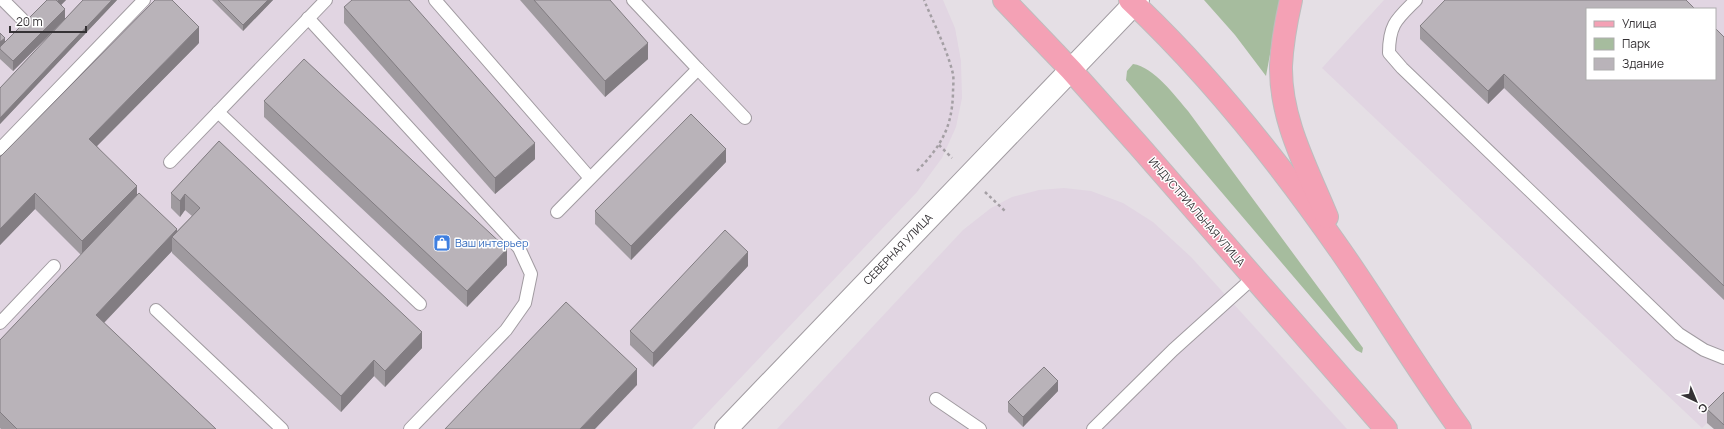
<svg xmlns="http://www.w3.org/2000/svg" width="1724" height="429" font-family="Manrope,sans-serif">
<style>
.built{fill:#e1d5e2;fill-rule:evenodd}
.green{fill:#a6bc9e}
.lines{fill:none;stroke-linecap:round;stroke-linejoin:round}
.lane-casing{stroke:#a19ba1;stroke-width:14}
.secondary-casing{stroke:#a19ba1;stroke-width:24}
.primary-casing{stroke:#bebdbe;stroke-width:24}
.path{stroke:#a49fa4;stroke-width:2.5;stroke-dasharray:3 3;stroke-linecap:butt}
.lane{stroke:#fff;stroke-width:12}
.secondary{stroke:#fff;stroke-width:22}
.primary{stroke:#f4a1b5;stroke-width:22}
.wall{fill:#9f9a9f}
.shaded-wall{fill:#827d82}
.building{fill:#b9b3b9;stroke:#827d82}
.labels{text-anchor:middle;stroke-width:3;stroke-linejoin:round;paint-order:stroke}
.street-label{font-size:11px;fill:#353235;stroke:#fff}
.shop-label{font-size:11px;fill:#366cbe;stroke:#fff;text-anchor:start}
</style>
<rect width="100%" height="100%" fill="#e5dfe5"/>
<g class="built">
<polygon points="0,0 943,0 955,28 961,61 962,98 956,127 942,158 917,192 692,429 0,429"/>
<path d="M1384,0H1724V429H1714L1707,423L1702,428L1322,68ZM1587,9H1715V79H1587Z"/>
<polygon points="1064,188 1091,191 1123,203 1153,222 1191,257 1347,429 777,429 963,230 991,208 1012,197 1039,190"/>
</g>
<g class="green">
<polygon points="1204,0 1280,0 1266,76 1235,35"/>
<path d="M1133,64C1154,67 1175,96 1188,111L1363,348L1362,353L1356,350L1126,80L1127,71Z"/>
</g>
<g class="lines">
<g class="lane-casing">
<g id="lane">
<polyline points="3,0 22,19"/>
<polyline points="435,0 590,178"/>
<path d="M1416,0C1397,19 1389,24 1389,53L1402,68L1679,334L1704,350L1724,358"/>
<polyline points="308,18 519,248 531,274 525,303 506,330 410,429"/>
<polyline points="698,69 745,118"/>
<polyline points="218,112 420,304"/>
<polyline points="0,149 144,0"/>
<polyline points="170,162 326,0"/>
<polyline points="557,212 698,69 633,0"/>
<polyline points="156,310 282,429"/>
<polyline points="0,323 54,266"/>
<polyline points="936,399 980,429"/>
<polyline points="1093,429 1173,350 1254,277"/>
</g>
</g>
<g class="secondary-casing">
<polyline id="secondary" points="726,429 1138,0"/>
</g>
<g class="primary-casing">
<g id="primary">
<polyline points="1004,0 1071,70 1139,146 1386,429"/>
<path d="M1130,0C1210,75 1278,161 1340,250C1381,309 1418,371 1460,429"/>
<path d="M1291,0C1286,22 1282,44 1281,66C1280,120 1307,168 1327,217"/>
</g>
</g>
<g class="path">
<polyline points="939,145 952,158"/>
<path d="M917,171C941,146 952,128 953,93C953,87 954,80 953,74C947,49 934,24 924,0"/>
<polyline points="985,192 1005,211"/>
</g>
<use href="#lane" class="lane"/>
<use href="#secondary" class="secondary"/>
<use href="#primary" class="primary"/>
</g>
<g class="wall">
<polygon points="47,0 66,0 61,5 65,19 83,0 117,0 0,124 0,88 64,21 13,71 0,59 0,33 5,42"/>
<polygon points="212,0 273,0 243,31"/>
<polygon points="520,0 610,0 648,59 605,97"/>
<polygon points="344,7 535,159 495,194 344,23"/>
<polygon points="1420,26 1724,37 1724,300 1504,88 1488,104 1420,39"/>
<polygon points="199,43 97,146 137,196 177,231 192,216 185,210 180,217 171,208 171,193 219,141 422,348 385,387 374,376 341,412 172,253 172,251 104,323 216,429 1,429 0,428 0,340 81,255 35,209 0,245 0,157"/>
<polygon points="264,101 507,265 467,307 264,117"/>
<polygon points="726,162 631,260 595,224 595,211"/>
<polygon points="748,266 653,367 630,345 630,331"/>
<polygon points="1058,391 1023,427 1008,412 1008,402"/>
<polygon points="1724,392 1724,429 1714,429 1707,423 1707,409"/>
</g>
<g class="shaded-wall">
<polygon points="58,0 66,0 58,8"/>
<polygon points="112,0 117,0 0,124 0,118"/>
<polygon points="268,0 273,0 243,31 243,25"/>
<polygon points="65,9 65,19 13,71 13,61"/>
<polygon points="199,27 199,43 89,154 89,139"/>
<polygon points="5,38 5,48 0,49 0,42"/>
<polygon points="648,43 648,59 605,97 605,81"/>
<polygon points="1504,74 1504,88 1488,104 1488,91"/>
<polygon points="535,143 535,159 495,194 495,178"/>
<polygon points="726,149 726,162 631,260 631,246"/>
<polygon points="137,186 137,202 82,257 82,241"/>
<polygon points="35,193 35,209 0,245 0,229"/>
<polygon points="185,194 185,210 180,217 180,201"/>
<polygon points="177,229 177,242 172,237 172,251 96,331 96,315"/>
<polygon points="507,249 507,265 467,307 467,291"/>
<polygon points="748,252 748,266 653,367 653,353"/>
<polygon points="422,332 422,348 385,387 385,371"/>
<polygon points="374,360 374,376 341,412 341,396"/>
<polygon points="637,369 637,385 595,429 580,429"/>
<polygon points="1058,381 1058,391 1023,427 1023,417"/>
</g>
<g class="building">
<polygon points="47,0 56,0 65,9 13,61 0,49 0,47"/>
<polygon points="83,0 112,0 0,118 0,88"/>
<polygon points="155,0 172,0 199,27 89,139 137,186 82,241 35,193 0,229 0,157"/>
<polygon points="218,0 268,0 243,25"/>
<polygon points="352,0 409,0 535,143 495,178 344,7"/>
<polygon points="534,0 610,0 648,43 605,81"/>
<polygon points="1445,0 1686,0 1695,9 1587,9 1587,79 1715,79 1715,28 1724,37 1724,286 1504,74 1488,91 1420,26"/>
<polygon points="0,33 5,38 0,42"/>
<polygon points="304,59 507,249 467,291 264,101"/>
<polygon points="691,114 726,149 631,246 595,211"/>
<polygon points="219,141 422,332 385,371 374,360 341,396 172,237 200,208 185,194 180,201 171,193"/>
<polygon points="139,193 177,229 96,315 216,429 17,429 0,412 0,340"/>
<polygon points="725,230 748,252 653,353 630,331"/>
<polygon points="566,302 637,369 580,429 445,429"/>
<polygon points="1044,367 1058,381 1023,417 1008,402"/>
<polygon points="1724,392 1724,425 1707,409"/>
</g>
<defs>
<g id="shop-square" transform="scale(0.9)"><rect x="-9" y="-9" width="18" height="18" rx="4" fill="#3f7fe0" stroke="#fff"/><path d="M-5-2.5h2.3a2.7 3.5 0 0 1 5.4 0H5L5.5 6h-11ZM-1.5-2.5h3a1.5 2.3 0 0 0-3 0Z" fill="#fff"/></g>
</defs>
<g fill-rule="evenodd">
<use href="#shop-square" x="442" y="243"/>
</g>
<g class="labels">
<g class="street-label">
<text transform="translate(1197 212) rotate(49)" y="4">ИНДУСТРИАЛЬНАЯ УЛИЦА</text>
<text transform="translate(898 249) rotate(-46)" y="4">СЕВЕРНАЯ УЛИЦА</text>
</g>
<g class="shop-label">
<text x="455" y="247">Ваш интерьер</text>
</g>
</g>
<rect x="1586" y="8" width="130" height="72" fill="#ffffff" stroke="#aeadae"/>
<rect x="1594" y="21" width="20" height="6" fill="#f4a1b5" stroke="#aeadae"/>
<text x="1622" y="28" font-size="12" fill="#353235">Улица</text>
<rect x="1594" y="38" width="20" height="12" fill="#a6bc9e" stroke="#aeadae"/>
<text x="1622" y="48" font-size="12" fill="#353235">Парк</text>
<rect x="1594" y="58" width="20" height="12" fill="#b9b3b9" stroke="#aeadae"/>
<text x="1622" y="68" font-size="12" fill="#353235">Здание</text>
<g transform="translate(1696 401) rotate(136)" stroke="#ffffff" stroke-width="3" paint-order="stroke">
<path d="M0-3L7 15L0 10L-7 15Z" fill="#353235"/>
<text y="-6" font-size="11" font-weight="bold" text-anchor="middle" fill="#353235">С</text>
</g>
<path d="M10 26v6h76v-6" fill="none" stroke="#353235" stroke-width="2"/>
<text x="16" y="26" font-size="12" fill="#353235" stroke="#ffffff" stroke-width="3" paint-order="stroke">20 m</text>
</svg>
